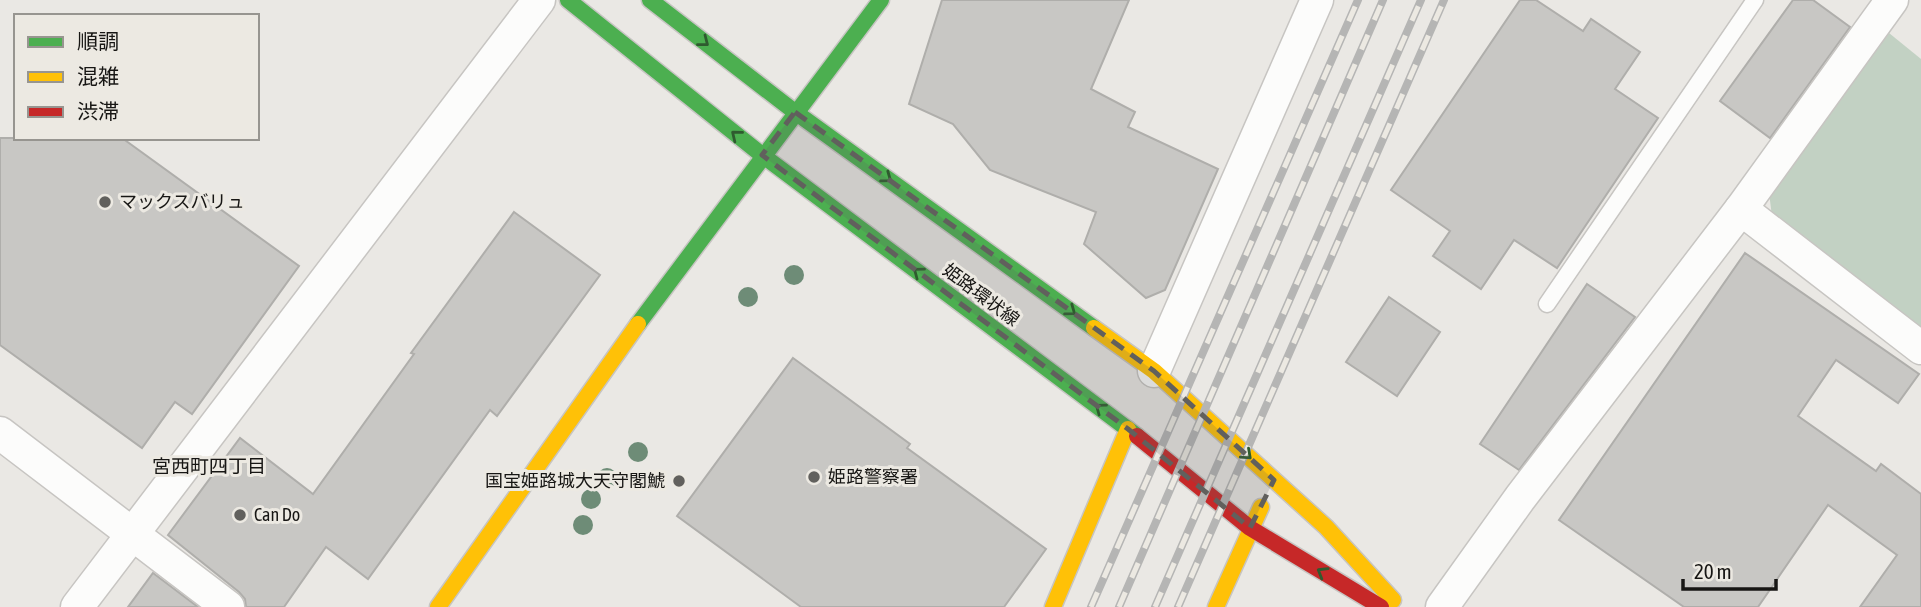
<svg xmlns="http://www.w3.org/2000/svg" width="1921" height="607" font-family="'Asap Condensed','Noto Sans JP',sans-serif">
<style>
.green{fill:#c2d1c3}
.building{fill:#c8c7c4;stroke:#afaeab;stroke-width:2}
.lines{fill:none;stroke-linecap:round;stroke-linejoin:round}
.lane-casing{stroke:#c7c5c2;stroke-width:19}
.street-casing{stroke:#c7c5c2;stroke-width:35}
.fast-casing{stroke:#c7c5c2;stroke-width:19}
.slow-casing{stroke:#c7c5c2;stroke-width:19}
.jam-casing{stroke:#c7c5c2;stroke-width:19}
.lane{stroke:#fcfcfb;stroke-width:16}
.street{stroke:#fcfcfb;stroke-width:32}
.fast{stroke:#4caf50;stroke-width:16}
.slow{stroke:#ffc107;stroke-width:16}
.jam{stroke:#c62828;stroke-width:16}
.rail-casing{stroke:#b5b5b4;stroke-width:8}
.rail{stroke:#ece9e2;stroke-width:5;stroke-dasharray:16;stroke-linecap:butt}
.tree{fill:#6e8c77}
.oneway{stroke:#2f5b2f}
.marked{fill:#61605d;fill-opacity:0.2;stroke:#61605d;stroke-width:5;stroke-dasharray:14 9;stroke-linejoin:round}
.poi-dot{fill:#61605d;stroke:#ece9e2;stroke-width:2.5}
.labels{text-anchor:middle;stroke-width:6;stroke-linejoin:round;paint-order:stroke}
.poi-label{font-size:18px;fill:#171614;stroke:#ece9e2;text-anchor:start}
.street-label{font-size:18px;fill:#171614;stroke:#ece9e2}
.neighbourhood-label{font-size:19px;fill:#171614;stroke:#ece9e2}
</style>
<rect width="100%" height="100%" fill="#eae8e4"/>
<polygon class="green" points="1889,33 1921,59 1921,330 1772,216 1769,193"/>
<g class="building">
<polygon points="942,0 1129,0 1091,89 1135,112 1128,127 1218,169 1165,290 1146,298 1084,244 1096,212 990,170 953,124 909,104"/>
<polygon points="1520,0 1536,0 1583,31 1591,19 1640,52 1615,89 1658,118 1557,268 1514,240 1481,289 1433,256 1450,231 1391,190"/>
<polygon points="1793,0 1813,0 1850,27 1770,138 1720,101"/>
<polygon points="0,138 122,138 299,266 192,414 175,402 142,448 0,345"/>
<polygon points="514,212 600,275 497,416 490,410 368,579 326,547 284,607 246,607 245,599 239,592 168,535 240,438 313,494 414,354 411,353"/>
<polygon points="1745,253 1919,374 1898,403 1836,360 1798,416 1876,471 1881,464 1921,494 1921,607 1860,607 1897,555 1828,505 1758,607 1684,607 1559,520"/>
<polygon points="1587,284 1635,317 1519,470 1480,444"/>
<polygon points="1389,297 1440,332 1397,396 1346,362"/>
<polygon points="793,358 910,444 907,448 1046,549 1004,607 801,607 677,516"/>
<polygon points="153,573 198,607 128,607"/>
</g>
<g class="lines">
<g class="lane-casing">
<polyline id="lane" points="1547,304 1755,0"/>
</g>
<g class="street-casing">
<g id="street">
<polyline points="1741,209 1921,348"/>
<polyline points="1154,371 1317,0"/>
<polyline points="0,433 228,607"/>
<polyline points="77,607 539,0"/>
<polyline points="1442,607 1520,498 1741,209 1892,0"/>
</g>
</g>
<g class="fast-casing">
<g id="fast">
<polyline points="568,0 762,155 1137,436"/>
<polyline points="650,0 795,112 1094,328"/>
<polyline points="638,324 881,0"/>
</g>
</g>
<g class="slow-casing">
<g id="slow">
<polyline points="1094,328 1154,371 1326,527 1393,600"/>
<polyline points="438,607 638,324"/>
<polyline points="1053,607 1128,429"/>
<polyline points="1216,607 1261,507"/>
</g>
</g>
<g class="jam-casing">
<polyline id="jam" points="1137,436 1250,528 1381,607"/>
</g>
<use href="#lane" class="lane"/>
<use href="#street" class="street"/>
<use href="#fast" class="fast"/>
<use href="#slow" class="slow"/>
<use href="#jam" class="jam"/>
<g class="rail-casing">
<g id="rail">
<polyline points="1091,607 1358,0"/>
<polyline points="1119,607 1383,0"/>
<polyline points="1155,607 1421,0"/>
<polyline points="1178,607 1444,0"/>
</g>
</g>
<use href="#rail" class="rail"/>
</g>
<g class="tree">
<circle cx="794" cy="275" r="10"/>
<circle cx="748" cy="297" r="10"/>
<circle cx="638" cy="452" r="10"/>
<circle cx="607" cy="478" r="10"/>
<circle cx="591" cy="499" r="10"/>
<circle cx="583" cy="525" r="10"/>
</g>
<defs><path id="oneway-chevron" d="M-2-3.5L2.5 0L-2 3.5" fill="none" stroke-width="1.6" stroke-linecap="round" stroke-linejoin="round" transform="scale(1.75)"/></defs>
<g class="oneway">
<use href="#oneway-chevron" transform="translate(704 42) rotate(38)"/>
<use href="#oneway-chevron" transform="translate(736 135) rotate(-141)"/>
<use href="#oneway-chevron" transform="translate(887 178) rotate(36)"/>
<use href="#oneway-chevron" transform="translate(918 272) rotate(-143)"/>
<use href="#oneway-chevron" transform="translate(1071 311) rotate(36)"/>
<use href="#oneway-chevron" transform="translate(1100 408) rotate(-143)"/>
<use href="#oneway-chevron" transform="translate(1247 455) rotate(42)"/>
<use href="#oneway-chevron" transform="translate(1322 572) rotate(-149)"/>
</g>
<path class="marked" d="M795,112L1154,371L1274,480L1250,528L1128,429L762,155Z"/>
<g class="poi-dot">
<circle cx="105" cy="202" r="7"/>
<circle cx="814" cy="477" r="7"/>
<circle cx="679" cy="481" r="7"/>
<circle cx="240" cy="515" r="7"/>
</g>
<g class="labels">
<g class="poi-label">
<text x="119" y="208">マックスバリュ</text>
<text x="828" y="483">姫路警察署</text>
<text x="665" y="487" text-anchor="end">国宝姫路城大天守閣鯱</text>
<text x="254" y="521">Can Do</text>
</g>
<g class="street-label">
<text transform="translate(981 295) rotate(37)" y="6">姫路環状線</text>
</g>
<g class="neighbourhood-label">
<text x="209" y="473">宮西町四丁目</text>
</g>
</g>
<rect x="14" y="14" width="245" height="126" fill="#ece9e2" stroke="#979590" stroke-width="2"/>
<rect x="28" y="37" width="35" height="10" fill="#4caf50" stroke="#979590" stroke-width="2"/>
<text x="77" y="49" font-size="21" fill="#171614">順調</text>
<rect x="28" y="72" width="35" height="10" fill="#ffc107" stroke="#979590" stroke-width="2"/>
<text x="77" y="84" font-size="21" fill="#171614">混雑</text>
<rect x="28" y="107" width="35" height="10" fill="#c62828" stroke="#979590" stroke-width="2"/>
<text x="77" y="119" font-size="21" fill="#171614">渋滞</text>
<path d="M1683 579v10h93v-10" fill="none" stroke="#171614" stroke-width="3.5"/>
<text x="1694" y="579" font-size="21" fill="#171614" stroke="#ece9e2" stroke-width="5" paint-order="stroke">20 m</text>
</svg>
